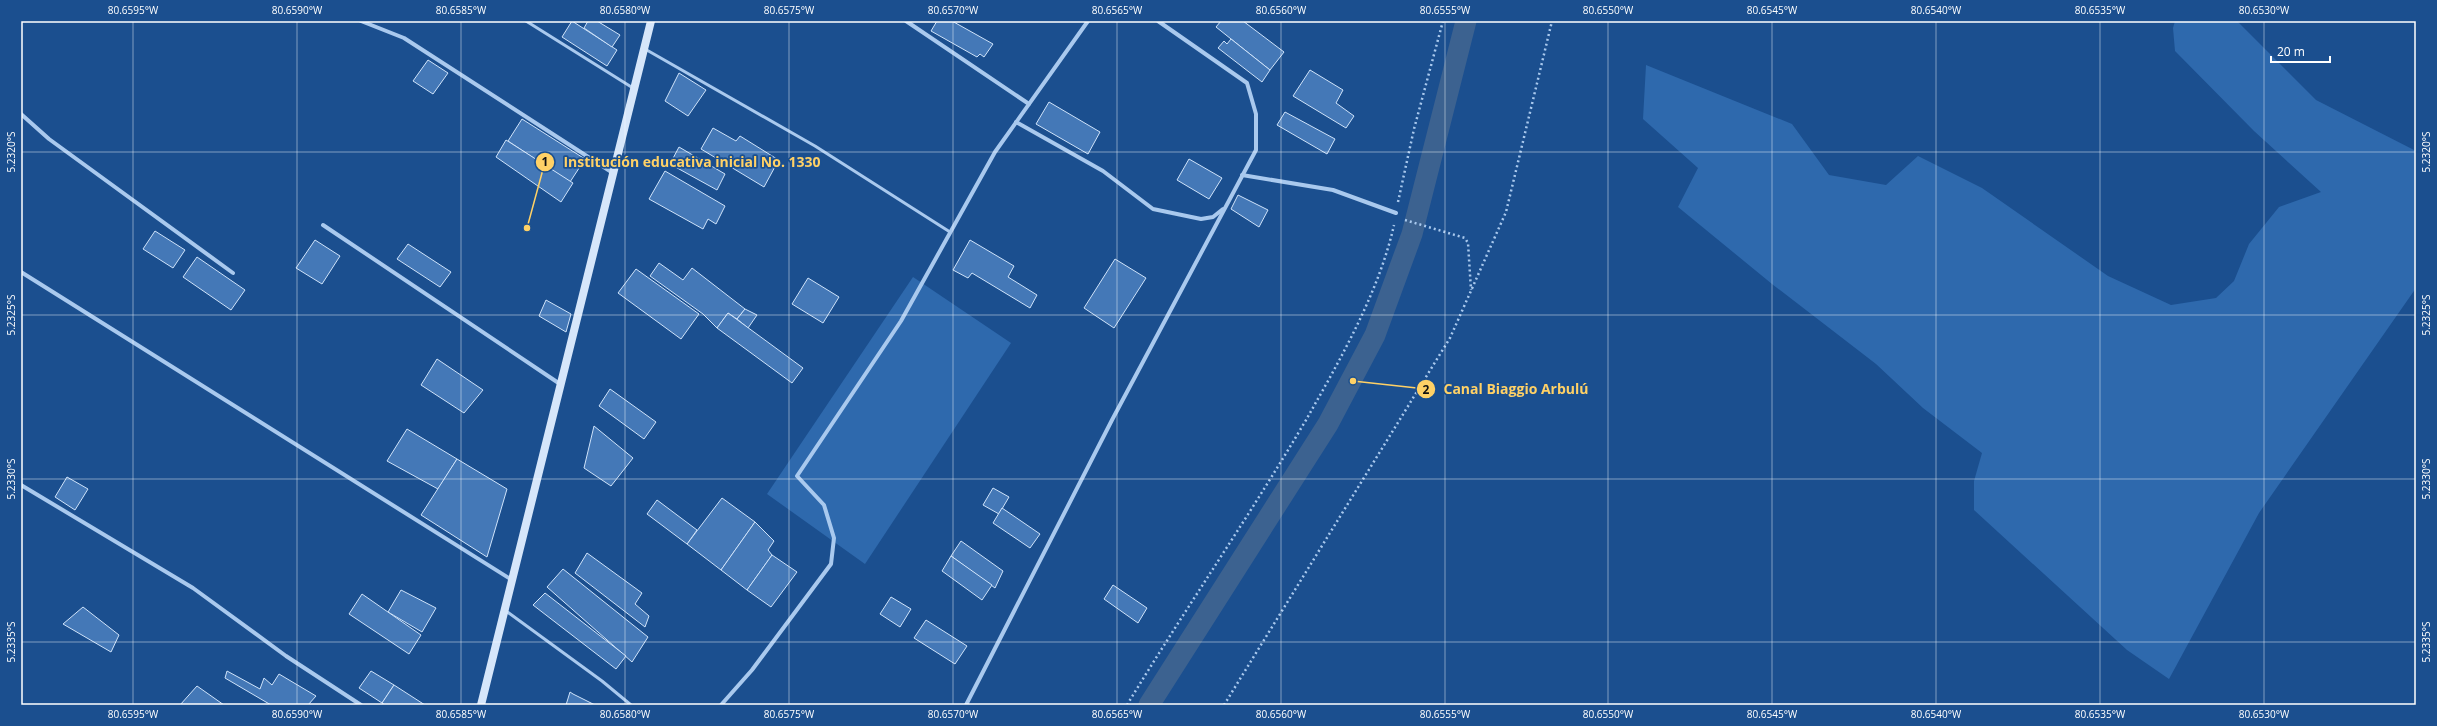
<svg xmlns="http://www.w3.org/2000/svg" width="2437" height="726" font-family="'Open Sans',sans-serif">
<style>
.green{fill:#2e69ad}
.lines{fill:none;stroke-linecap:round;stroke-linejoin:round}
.canal{stroke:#3c6290;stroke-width:21}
.building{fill:#4478b7;stroke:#cfe3fa}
.path{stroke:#a9c9ee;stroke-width:2.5;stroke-dasharray:2 3;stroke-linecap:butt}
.lane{stroke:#a9c9ee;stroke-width:3}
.street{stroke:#a9c9ee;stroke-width:4}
.secondary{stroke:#d6e6fa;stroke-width:8}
.ticks{fill:none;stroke:#fff;stroke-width:1;stroke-opacity:0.45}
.leader{fill:none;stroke:#ffd166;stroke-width:1.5}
.callout-dot{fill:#ffd166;stroke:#1b4f8f;stroke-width:1.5}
.mark-label{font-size:12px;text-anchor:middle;font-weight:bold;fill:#111}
.callout-label{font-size:14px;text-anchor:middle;font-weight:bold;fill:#ffd166;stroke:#1b4f8f;stroke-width:3.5;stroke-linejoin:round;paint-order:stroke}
.neatline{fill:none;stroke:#fff;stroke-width:1.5}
.ticks-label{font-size:10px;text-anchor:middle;fill:#fff}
</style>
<rect width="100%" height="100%" fill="#1b4f8f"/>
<g class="green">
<polygon points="2175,21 2237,21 2316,100 2416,151 2416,288 2259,513 2169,679 2127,650 1974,510 1974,481 1982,453 1923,408 1876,364 1772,284 1678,207 1698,168 1643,119 1646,65 1792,124 1829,175 1886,185 1918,156 1982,188 2108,276 2171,305 2216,298 2234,281 2249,244 2279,207 2321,192 2254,131 2175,51 2173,28"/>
<polygon points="913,277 1011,343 865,564 767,494"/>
</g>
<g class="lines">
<polyline class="canal" points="1149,705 1328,424 1375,335 1412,234 1466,21"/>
</g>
<g class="building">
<polygon points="572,21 617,50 607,66 562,37"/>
<polygon points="588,21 597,21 620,35 612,47 584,28"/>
<polygon points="937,21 952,21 993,44 984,57 980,54 977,57 931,31"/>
<polygon points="1221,21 1243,21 1284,52 1270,70 1216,27"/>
<polygon points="1231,39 1270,70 1262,82 1218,48 1224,41 1227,44"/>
<polygon points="428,60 448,73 433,94 413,81"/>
<polygon points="1310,70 1343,90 1336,103 1354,116 1346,128 1293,96"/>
<polygon points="679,73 706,90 688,116 665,101"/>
<polygon points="1049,102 1100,132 1088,154 1036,124"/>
<polygon points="1285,112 1335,139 1327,154 1277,125"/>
<polygon points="522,119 585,159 570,182 508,141"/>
<polygon points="713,128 736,141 740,136 777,159 775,162 777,163 764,187 701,149"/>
<polygon points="506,140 573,183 561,202 496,157"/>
<polygon points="679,147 725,174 717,190 670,164"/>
<polygon points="1189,159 1222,178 1209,199 1177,180"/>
<polygon points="665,171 725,206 716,224 708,219 703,229 649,199"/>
<polygon points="1238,195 1268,210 1259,227 1231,209"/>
<polygon points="155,231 185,250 173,268 143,249"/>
<polygon points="315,240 340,256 322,284 296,268"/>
<polygon points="970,240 1014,266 1008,277 1037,295 1030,308 972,273 968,278 953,270"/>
<polygon points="408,244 451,272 440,287 397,259"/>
<polygon points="197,257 245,290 231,310 183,277"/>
<polygon points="1115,259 1146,278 1114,328 1084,308"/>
<polygon points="659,263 683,280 692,268 745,309 737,319 728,313 717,328 703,314 650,276"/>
<polygon points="636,269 699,314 681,339 618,293"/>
<polygon points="808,278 839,297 823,323 792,304"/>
<polygon points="546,300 571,314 566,332 539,316"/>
<polygon points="745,309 757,315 748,328 737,319"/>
<polygon points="728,313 803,368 792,383 717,328"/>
<polygon points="437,359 483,390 464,413 421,385"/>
<polygon points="610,389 656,422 644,439 599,406"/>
<polygon points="594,426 633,458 611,486 584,468"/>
<polygon points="407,429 457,459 438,489 387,461"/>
<polygon points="457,459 507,489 487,557 421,515"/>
<polygon points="67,477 88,489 75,510 55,497"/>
<polygon points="993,488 1009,497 999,514 983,505"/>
<polygon points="722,498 755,522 721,570 687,544"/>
<polygon points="657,500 697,530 687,544 647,514"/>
<polygon points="1002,508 1040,534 1030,548 993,523"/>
<polygon points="755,522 774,541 768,550 772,555 747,590 721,570"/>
<polygon points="961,541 1003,571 995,588 951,556"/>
<polygon points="587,553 642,593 635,604 649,616 645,627 575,573"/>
<polygon points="772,555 797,572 771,607 747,590"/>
<polygon points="951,556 992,585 982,600 942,571"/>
<polygon points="563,569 648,637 632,662 547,587"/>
<polygon points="1113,585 1147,608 1138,623 1104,599"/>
<polygon points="401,590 436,608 422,632 388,612"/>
<polygon points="545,593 626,656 616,669 533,605"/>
<polygon points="362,594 421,635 409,654 349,614"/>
<polygon points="891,597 911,609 900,627 880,614"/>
<polygon points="83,607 119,635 111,652 63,624"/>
<polygon points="926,620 967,646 955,664 914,638"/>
<polygon points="227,671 260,689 264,678 272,685 279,674 316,696 308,705 271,705 225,678"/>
<polygon points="371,671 394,685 382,703 359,688"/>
<polygon points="394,685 425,705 385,705 382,703"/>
<polygon points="197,686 224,705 180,705"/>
<polygon points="570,692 573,694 595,705 566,705"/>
</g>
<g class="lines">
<g class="path">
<polyline points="1398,202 1414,129 1443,21"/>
<polyline points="1405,220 1465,238 1468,243 1471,290"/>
<path d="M1127,705C1185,609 1249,517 1306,420C1340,360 1379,292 1394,225"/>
<polyline points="1224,705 1450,338 1506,212 1552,21"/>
</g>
<g class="lane">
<polyline points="526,21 633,88"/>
<polyline points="645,49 815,146 950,232"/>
<polyline points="506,611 602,681 631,705"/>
</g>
<g class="street">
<polyline points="361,21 404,38 613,173"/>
<polyline points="906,21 1029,104"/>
<polyline points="21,114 49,139 233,273"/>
<polyline points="1016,122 1103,171 1153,209 1201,219 1213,217 1223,209"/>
<polyline points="1242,175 1333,190 1396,213"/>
<polyline points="323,225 560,384"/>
<polyline points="21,272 512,580"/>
<polyline points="21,485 193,588 286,656 361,705"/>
<polyline points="721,705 752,670 831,564 834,538 824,505 797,476 901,321 995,152 1088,21"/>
<polyline points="966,705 1112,420 1256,150 1256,114 1247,83 1158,21"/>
</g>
<polyline class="secondary" points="481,705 651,21"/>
</g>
<path class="ticks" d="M133,21V705M297,21V705M461,21V705M625,21V705M789,21V705M953,21V705M1117,21V705M1281,21V705M1445,21V705M1608,21V705M1772,21V705M1936,21V705M2100,21V705M2264,21V705M21,152H2416M21,315H2416M21,479H2416M21,642H2416"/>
<path class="leader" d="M527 228L545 162M1353 381L1426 389"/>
<g class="callout-dot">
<circle cx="527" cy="228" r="4"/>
<circle cx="1353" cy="381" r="4"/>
<circle cx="545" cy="162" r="10"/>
<circle cx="1426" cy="389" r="10"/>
</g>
<g class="mark-label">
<text x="545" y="166">1</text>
<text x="1426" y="394">2</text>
</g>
<g class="callout-label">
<text x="692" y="167">Institución educativa inicial No. 1330</text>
<text x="1516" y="394">Canal Biaggio Arbulú</text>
</g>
<rect width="2437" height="726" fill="none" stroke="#1b4f8f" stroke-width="44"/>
<path d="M2271 56v6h59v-6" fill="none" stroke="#ffffff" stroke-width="2"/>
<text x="2277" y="56" font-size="12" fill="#ffffff" stroke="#1b4f8f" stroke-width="3" paint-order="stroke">20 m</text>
<rect x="22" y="22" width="2393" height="682" class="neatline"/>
<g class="ticks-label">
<text x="133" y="14">80.6595°W</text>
<text x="297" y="14">80.6590°W</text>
<text x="461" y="14">80.6585°W</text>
<text x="625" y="14">80.6580°W</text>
<text x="789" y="14">80.6575°W</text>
<text x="953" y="14">80.6570°W</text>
<text x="1117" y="14">80.6565°W</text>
<text x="1281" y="14">80.6560°W</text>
<text x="1445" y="14">80.6555°W</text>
<text x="1608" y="14">80.6550°W</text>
<text x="1772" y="14">80.6545°W</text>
<text x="1936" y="14">80.6540°W</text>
<text x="2100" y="14">80.6535°W</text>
<text x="2264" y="14">80.6530°W</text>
<text transform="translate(11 152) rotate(-90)" y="4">5.2320°S</text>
<text transform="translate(2426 152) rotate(-90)" y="4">5.2320°S</text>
<text transform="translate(11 315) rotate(-90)" y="4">5.2325°S</text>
<text transform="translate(2426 315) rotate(-90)" y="4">5.2325°S</text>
<text transform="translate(11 479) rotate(-90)" y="4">5.2330°S</text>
<text transform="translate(2426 479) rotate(-90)" y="4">5.2330°S</text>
<text transform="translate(11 642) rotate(-90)" y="4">5.2335°S</text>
<text transform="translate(2426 642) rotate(-90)" y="4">5.2335°S</text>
<text x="133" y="718">80.6595°W</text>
<text x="297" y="718">80.6590°W</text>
<text x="461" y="718">80.6585°W</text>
<text x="625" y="718">80.6580°W</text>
<text x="789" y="718">80.6575°W</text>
<text x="953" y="718">80.6570°W</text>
<text x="1117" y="718">80.6565°W</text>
<text x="1281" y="718">80.6560°W</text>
<text x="1445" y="718">80.6555°W</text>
<text x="1608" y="718">80.6550°W</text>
<text x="1772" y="718">80.6545°W</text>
<text x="1936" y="718">80.6540°W</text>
<text x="2100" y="718">80.6535°W</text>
<text x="2264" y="718">80.6530°W</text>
</g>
</svg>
